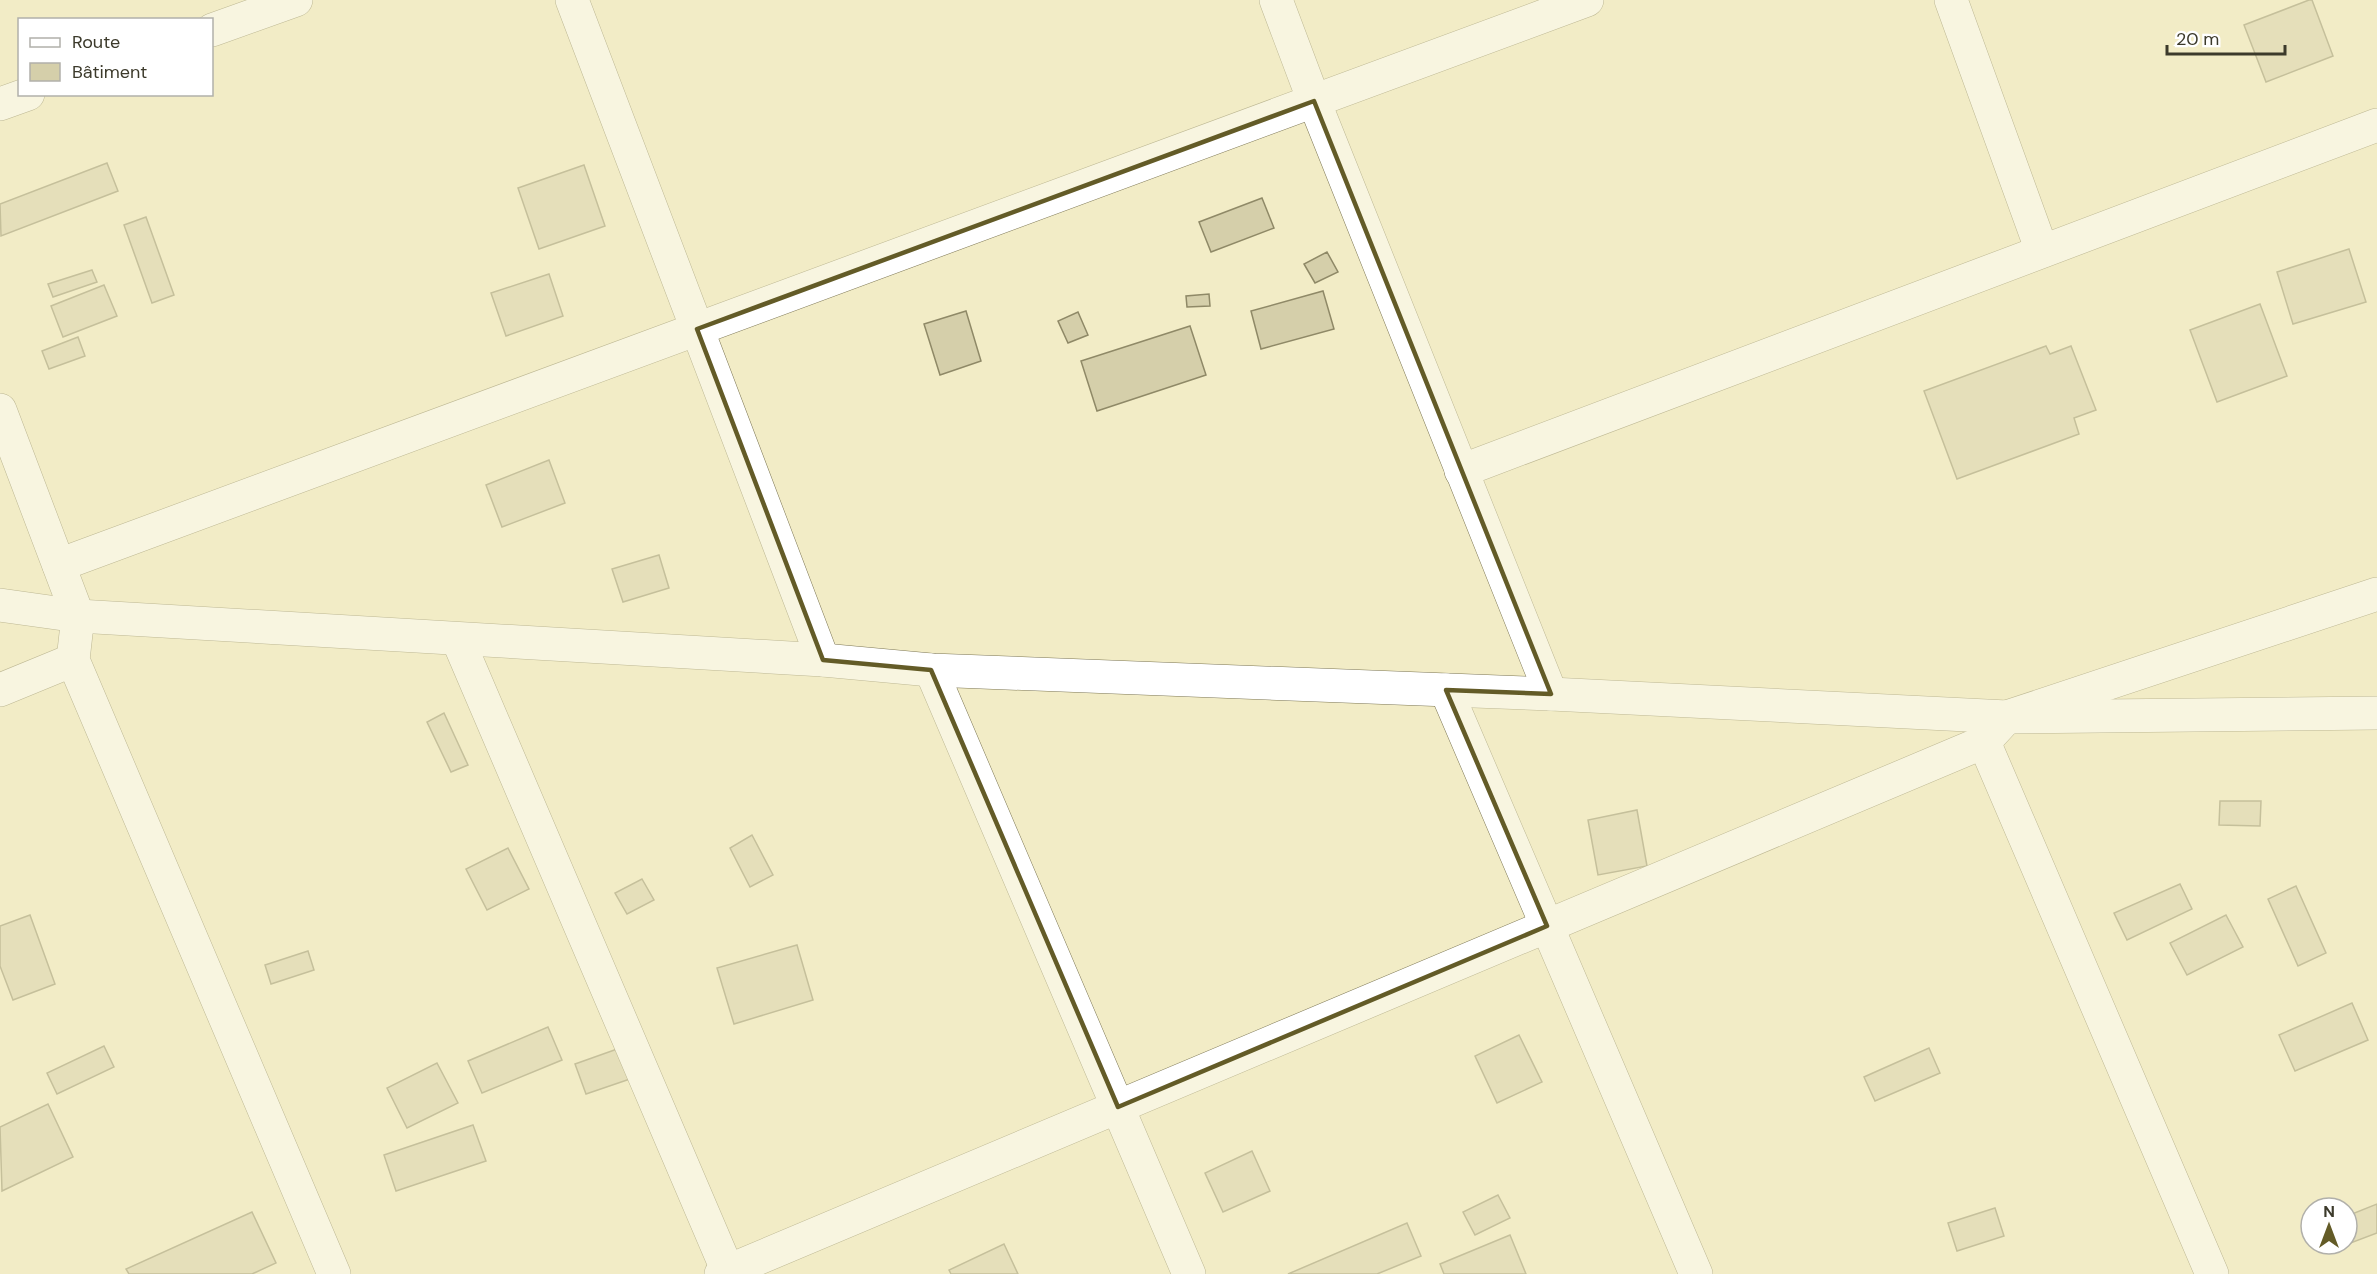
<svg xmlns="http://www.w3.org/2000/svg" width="2377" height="1274" font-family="'DM Sans',sans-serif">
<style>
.building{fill:#d5cfaa;stroke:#8f8967;stroke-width:1.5}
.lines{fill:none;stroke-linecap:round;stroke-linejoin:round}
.minor-casing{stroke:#7e7856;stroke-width:34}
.tertiary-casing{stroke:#7e7856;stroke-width:34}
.minor{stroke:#fff;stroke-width:33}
.tertiary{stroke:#fff;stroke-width:33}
.marked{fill:none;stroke:#635b27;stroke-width:4.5;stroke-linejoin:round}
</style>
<rect width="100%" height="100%" fill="#f2ecc6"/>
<g class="building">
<polygon points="2309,0 2312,0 2333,56 2266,82 2244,25"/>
<polygon points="107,163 118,191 1,236 0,204"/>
<polygon points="584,165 605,226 539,249 518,188"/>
<polygon points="1262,198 1274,228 1211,252 1199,222"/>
<polygon points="146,217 174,295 152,303 124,225"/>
<polygon points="2349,249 2366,302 2293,324 2277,272"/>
<polygon points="1327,252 1338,272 1315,283 1304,264"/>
<polygon points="92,270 97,282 53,297 48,284"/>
<polygon points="549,274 563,316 506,336 491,293"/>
<polygon points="104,285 117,316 63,337 51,306"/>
<polygon points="1323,291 1334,329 1261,349 1251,311"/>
<polygon points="1209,294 1210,306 1187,307 1186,296"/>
<polygon points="2260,304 2287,376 2217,402 2190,330"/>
<polygon points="966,311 981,361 940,375 924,324"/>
<polygon points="1078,312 1088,335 1068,343 1058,321"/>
<polygon points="1190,326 1206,375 1097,411 1081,361"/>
<polygon points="78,337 85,356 49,369 42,351"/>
<polygon points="2046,346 2050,354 2071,346 2096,410 2074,418 2079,434 1957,479 1924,391"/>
<polygon points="549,460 565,503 502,527 486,485"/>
<polygon points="659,555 669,588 623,602 612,569"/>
<polygon points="444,713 468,765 451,772 427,722"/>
<polygon points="2220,801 2261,801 2260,826 2219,825"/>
<polygon points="1637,810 1647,866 1598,875 1588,820"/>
<polygon points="752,835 773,875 750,887 730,848"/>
<polygon points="508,848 529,889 487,910 466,869"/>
<polygon points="642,879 654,900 627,914 615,893"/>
<polygon points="2180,884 2192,909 2127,940 2114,913"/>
<polygon points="2296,886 2326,953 2298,966 2268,899"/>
<polygon points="30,915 55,984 13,1000 0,966 0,926"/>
<polygon points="2226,915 2243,947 2187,975 2170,943"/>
<polygon points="797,945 813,1000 734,1024 717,968"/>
<polygon points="308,951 314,970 271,984 265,965"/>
<polygon points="2352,1003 2368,1040 2295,1071 2279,1035"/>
<polygon points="548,1027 562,1060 482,1093 468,1061"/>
<polygon points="1519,1035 1542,1082 1497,1103 1475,1056"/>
<polygon points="104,1046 114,1067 57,1094 47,1073"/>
<polygon points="620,1048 630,1079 586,1094 575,1064"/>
<polygon points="1929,1048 1940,1073 1875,1101 1864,1077"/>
<polygon points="437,1063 458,1103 407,1128 387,1088"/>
<polygon points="48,1104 73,1157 2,1191 0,1127"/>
<polygon points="473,1125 486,1161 396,1191 384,1155"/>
<polygon points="1252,1151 1270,1191 1223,1212 1205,1173"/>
<polygon points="1498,1195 1510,1218 1475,1235 1463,1212"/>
<polygon points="2377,1204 2377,1233 2348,1244 2347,1216"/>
<polygon points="1995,1208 2004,1236 1957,1251 1948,1223"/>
<polygon points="252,1212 276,1263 252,1274 129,1274 126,1269"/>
<polygon points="1407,1223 1421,1256 1377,1274 1288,1274"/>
<polygon points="1510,1235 1526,1274 1444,1274 1440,1264"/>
<polygon points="1004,1244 1018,1274 951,1274 949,1270"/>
</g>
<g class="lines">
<g class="minor-casing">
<g id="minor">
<polyline points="572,0 823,660"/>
<polyline points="1276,0 1314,101 1551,694"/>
<polyline points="1951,0 2042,251"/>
<polyline points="212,30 296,0"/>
<polyline points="0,104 28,94"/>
<polyline points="0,410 78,616 73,660 334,1274"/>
<polyline points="1461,471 2377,125"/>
<polyline points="59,565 1587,0"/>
<polyline points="458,640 729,1274"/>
<polyline points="931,670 1189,1274"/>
<polyline points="0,690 73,660"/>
<polyline points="1446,690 1696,1274"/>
<polyline points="1984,742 2212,1274"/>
<polyline points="721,1274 1984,742 2007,717 2377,594"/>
</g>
</g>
<g class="tertiary-casing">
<polyline id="tertiary" points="0,605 78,616 823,660 931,670 1551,694 2007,717 2377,713"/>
</g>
<use href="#minor" class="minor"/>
<use href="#tertiary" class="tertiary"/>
</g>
<path d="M0 0H2377V1274H0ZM1314,101L1551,694L1446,690L1547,926L1118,1107L931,670L823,660L697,329Z" fill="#f2ecc6" fill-opacity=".55" fill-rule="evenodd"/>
<path class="marked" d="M1314,101L1551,694L1446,690L1547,926L1118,1107L931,670L823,660L697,329Z"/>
<rect x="18" y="18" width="195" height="78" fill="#ffffff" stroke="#b1b0aa" stroke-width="1.5"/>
<rect x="30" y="38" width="30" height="9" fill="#ffffff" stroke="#b1b0aa" stroke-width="1.5"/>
<text x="72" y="48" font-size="18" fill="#3c3a2b">Route</text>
<rect x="30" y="63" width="30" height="18" fill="#d5cfaa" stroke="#b1b0aa" stroke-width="1.5"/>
<text x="72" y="78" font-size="18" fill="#3c3a2b">Bâtiment</text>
<g transform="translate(2329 1226)"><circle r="28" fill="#ffffff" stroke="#b1b0aa" stroke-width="1.5"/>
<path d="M0-4.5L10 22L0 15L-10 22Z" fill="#635b27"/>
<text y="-9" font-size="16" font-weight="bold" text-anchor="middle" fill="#3c3a2b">N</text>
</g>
<path d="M2167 45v9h118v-9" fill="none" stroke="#3c3a2b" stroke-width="3"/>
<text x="2176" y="45" font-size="18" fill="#3c3a2b" stroke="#ffffff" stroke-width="4.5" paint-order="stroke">20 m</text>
</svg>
